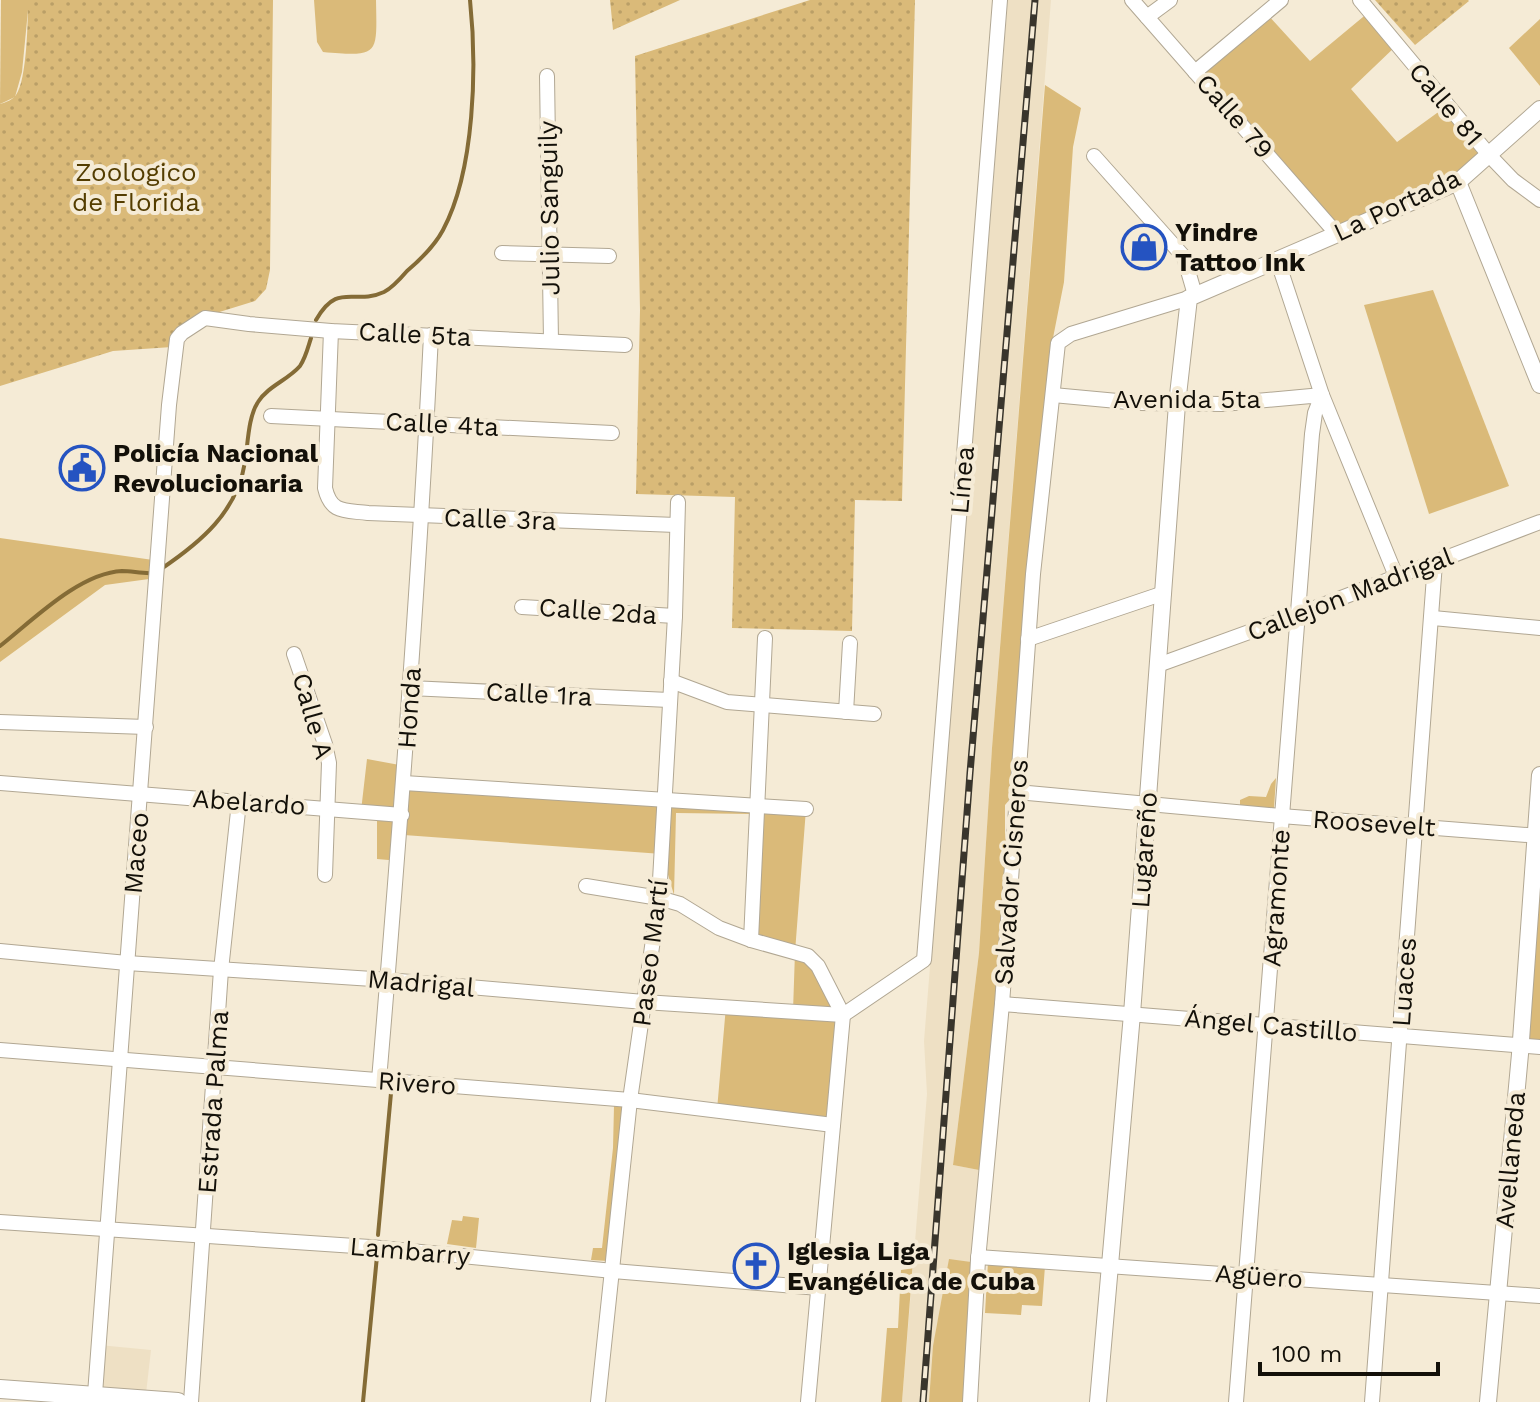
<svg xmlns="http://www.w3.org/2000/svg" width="1540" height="1402" font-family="'Work Sans',sans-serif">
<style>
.built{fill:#eee0c4}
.grass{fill:#daba79}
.park{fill:url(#park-dots)}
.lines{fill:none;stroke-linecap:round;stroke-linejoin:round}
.stream{stroke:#846b36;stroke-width:4}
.minor-casing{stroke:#b1a793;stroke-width:16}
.tertiary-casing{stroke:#b1a793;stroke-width:18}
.secondary-casing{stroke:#b1a793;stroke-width:20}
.minor{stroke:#fff;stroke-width:14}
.tertiary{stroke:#fff;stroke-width:16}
.secondary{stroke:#fff;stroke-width:18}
.rail-casing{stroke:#39352c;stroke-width:7}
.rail{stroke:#f5ebd6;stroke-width:4;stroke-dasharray:12;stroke-linecap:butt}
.labels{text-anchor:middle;stroke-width:8;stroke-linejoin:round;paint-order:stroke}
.street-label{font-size:26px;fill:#131009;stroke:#f5ebd6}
.park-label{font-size:26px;fill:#543d00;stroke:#f5ebd6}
.poi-label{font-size:26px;font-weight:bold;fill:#131009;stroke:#f5ebd6;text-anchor:start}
</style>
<defs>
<pattern id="park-dots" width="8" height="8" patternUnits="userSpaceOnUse" patternTransform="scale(2)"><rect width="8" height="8" fill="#daba79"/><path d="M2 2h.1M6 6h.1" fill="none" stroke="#ba9f67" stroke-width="1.8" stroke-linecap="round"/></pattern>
</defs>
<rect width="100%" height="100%" fill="#f5ebd6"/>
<g class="built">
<polygon points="1008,0 1051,0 992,748 979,953 953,1165 979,1170 963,1402 902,1402 927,1094 924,1041"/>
<polygon points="99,1345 151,1350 145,1402 95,1402"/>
</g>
<g class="grass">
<polygon points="1,0 29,0 22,72 15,97 0,104"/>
<path d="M314,0H376C377,55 380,57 323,52L317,42Z"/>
<polygon points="1369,12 1397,45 1351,89 1397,142 1448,105 1490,156 1458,182 1336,233 1195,72 1266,13 1310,61"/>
<polygon points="1540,19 1540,86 1509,48"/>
<polygon points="1045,85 1081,108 1073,147 1064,282 1053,338 1011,798 1005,805 1005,833 1008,843 1000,978 979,1170 953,1165 979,953 992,748"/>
<polygon points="1433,290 1509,486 1429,514 1364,305"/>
<polygon points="0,538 153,560 149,579 105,585 0,662"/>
<polygon points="367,759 405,766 405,783 806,809 795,952 808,956 843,1015 833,1125 717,1110 726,1006 793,1011 795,952 751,940 753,814 676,813 674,895 662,854 404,835 400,861 377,859 377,820 361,811"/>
<polygon points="1276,778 1274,808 1268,811 1240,805 1240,800 1249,796 1266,797 1271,784"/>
<polygon points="1540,836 1540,1047 1520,1046"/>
<polygon points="614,1106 624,1107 608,1261 591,1260 593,1248 602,1248 613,1148"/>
<polygon points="463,1216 479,1218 476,1248 447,1244 452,1220 462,1221"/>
<polygon points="908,1245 914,1248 902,1402 881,1402 887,1328 898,1328 901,1270 908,1269"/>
<polygon points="949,1259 971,1262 963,1402 929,1402 933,1346"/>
<polygon points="988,1262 1045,1266 1042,1306 1022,1305 1021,1315 985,1313"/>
</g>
<g class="park">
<path d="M28,0H273L270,270L266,289L255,301L213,314L172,347L113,351L0,386V104C7,102 12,100 16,95C27,80 28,20 28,0Z"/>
<polygon points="610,0 680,0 613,30"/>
<polygon points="810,0 915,0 902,501 855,500 852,631 732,628 735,497 636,494 640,310 635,56"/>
<polygon points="1375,0 1468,0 1469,1 1415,45"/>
</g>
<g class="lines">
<g class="stream">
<path d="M316,320C338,281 354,306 384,292C392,288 401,278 407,271C420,260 435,245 443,230C475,170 477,66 470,0"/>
<path d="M161,569C201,542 237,512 245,462C248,444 248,417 258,402C268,386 288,380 300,366C306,357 308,347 311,338"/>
<path d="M0,646C32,621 79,573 122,571C132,571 143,574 153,573"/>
<polyline points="378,1235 391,1093"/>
<polyline points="363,1402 377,1256"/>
</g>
<g class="minor-casing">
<g id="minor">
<polyline points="1132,0 1336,233"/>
<polyline points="1360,0 1490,156 1513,180 1540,200"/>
<polyline points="1147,17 1170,0"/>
<polyline points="1195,72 1281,0"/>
<polyline points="547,76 551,341"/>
<polyline points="1094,156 1184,257 1195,295"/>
<polyline points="502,253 609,256"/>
<polyline points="1277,259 1322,395 1396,576"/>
<path d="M331,331L325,488C331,514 345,510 368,513L676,525"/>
<polyline points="1053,395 1139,403 1223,404 1322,395 1315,413 1312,434 1236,1402"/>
<polyline points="271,416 612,433"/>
<polyline points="522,607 675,616"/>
<polyline points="1433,618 1540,628"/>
<polyline points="1028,639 1164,593"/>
<polyline points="294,654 325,744 329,763 325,875"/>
<polyline points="1158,665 1299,614 1540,522"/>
<polyline points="671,681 727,702 874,714"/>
<polyline points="410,688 669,700"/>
<polyline points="846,712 850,643"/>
<polyline points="0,722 146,727"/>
<polyline points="0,783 402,815"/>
<polyline points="404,783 806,809"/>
<polyline points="1017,792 1281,816 1540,836"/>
<polyline points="586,886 659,898 680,904 719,928 751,940 808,956 818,966 843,1015"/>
<polyline points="751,940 765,638"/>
<polyline points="0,951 127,963 388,980 644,1002 843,1015"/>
<polyline points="1002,1004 1540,1047"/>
<polyline points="843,1015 924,960 1000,0"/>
<polyline points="0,1050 630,1100 833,1125"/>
<path d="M379,1080C400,832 419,584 431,335"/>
<polyline points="0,1222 370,1247 613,1271 819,1288"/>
<polyline points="978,1257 1540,1296"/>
<polyline points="95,1394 169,405 177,339 182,333 205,318 249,324 331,331 625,345"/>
<polyline points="191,1402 221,970 239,802"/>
<polyline points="598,1402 630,1100 659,898 675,616 678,502"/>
<polyline points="808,1402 843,1015"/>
<polyline points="970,1402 978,1260 1002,1004 1033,574 1058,343 1071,334 1189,298"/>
<polyline points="1372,1402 1435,563"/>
</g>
</g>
<g class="tertiary-casing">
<g id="tertiary">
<polyline points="1458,182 1540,385"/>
<polyline points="1098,1402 1132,1014 1177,404 1189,298 1458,182 1540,109"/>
<polyline points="1488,1402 1520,1054 1540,775"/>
</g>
</g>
<g class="secondary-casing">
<polyline id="secondary" points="0,1389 178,1402"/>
</g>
<use href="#minor" class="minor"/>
<use href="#tertiary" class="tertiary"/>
<use href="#secondary" class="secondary"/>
<g class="rail-casing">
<polyline id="rail" points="923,1402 970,773 1035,0"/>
</g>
<use href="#rail" class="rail"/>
</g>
<defs>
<g id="shop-ring" transform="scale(2.3)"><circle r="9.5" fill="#f5ebd6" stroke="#2553c1" stroke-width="1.5"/><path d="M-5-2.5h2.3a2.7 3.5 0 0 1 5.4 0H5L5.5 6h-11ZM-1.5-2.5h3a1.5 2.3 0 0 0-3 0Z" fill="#2553c1"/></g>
<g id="civic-ring" transform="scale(2.3)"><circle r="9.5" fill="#f5ebd6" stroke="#2553c1" stroke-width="1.5"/><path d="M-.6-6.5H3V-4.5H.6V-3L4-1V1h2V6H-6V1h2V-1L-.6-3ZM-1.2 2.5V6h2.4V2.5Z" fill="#2553c1"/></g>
<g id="church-ring" transform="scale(2.3)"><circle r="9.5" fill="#f5ebd6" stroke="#2553c1" stroke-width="1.5"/><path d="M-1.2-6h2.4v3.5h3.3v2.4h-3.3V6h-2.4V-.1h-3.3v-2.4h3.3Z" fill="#2553c1"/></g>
</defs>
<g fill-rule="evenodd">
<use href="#shop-ring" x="1144" y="247"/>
<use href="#civic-ring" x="82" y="468"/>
<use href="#church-ring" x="756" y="1266"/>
</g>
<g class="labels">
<g class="street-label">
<text transform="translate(1446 104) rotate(50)" y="9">Calle 81</text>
<text transform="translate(1235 116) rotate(49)" y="9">Calle 79</text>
<text transform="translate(1397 205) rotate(-25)" y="9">La Portada</text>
<text transform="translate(549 208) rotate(-91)" y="9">Julio Sanguily</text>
<text transform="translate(415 334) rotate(3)" y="9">Calle 5ta</text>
<text x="1187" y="408">Avenida 5ta</text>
<text transform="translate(442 424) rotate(3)" y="9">Calle 4ta</text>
<text transform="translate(962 480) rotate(-85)" y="9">Línea</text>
<text transform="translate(500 519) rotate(2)" y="9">Calle 3ra</text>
<text transform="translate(1350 594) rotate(-21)" y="9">Callejon Madrigal</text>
<text transform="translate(598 611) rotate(4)" y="9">Calle 2da</text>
<text transform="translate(539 694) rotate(3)" y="9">Calle 1ra</text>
<text transform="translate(409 708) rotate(-86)" y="9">Honda</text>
<text transform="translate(313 716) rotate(74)" y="9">Calle A</text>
<text transform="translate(249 802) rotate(4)" y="9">Abelardo</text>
<text transform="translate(1374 823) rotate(4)" y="9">Roosevelt</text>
<text transform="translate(1144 850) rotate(-86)" y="9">Lugareño</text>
<text transform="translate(136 853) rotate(-85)" y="9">Maceo</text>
<text transform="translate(1011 872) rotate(-86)" y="9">Salvador Cisneros</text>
<text transform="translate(1276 898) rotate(-86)" y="9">Agramonte</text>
<text transform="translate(650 953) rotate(-83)" y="9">Paseo Martí</text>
<text transform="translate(1404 982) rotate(-86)" y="9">Luaces</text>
<text transform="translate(421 983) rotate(5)" y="9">Madrigal</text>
<text transform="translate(1271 1025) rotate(5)" y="9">Ángel Castillo</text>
<text transform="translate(417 1083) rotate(4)" y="9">Rivero</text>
<text transform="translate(213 1102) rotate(-86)" y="9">Estrada Palma</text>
<text transform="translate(1510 1160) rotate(-85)" y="9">Avellaneda</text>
<text transform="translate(410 1251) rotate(5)" y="9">Lambarry</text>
<text transform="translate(1259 1276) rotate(4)" y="9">Agüero</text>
</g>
<g class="park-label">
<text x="136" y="181">Zoologico<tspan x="136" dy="30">de Florida</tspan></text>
</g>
<g class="poi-label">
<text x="1175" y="241">Yindre<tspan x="1175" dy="30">Tattoo Ink</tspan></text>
<text x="113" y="462">Policía Nacional<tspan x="113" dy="30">Revolucionaria</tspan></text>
<text x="787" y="1260">Iglesia Liga<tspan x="787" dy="30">Evangélica de Cuba</tspan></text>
</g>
</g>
<path d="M1260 1362v12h178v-12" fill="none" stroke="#131009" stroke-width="4"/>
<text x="1272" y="1362" font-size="24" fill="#131009" stroke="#f5ebd6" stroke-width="6" paint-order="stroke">100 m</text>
</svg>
